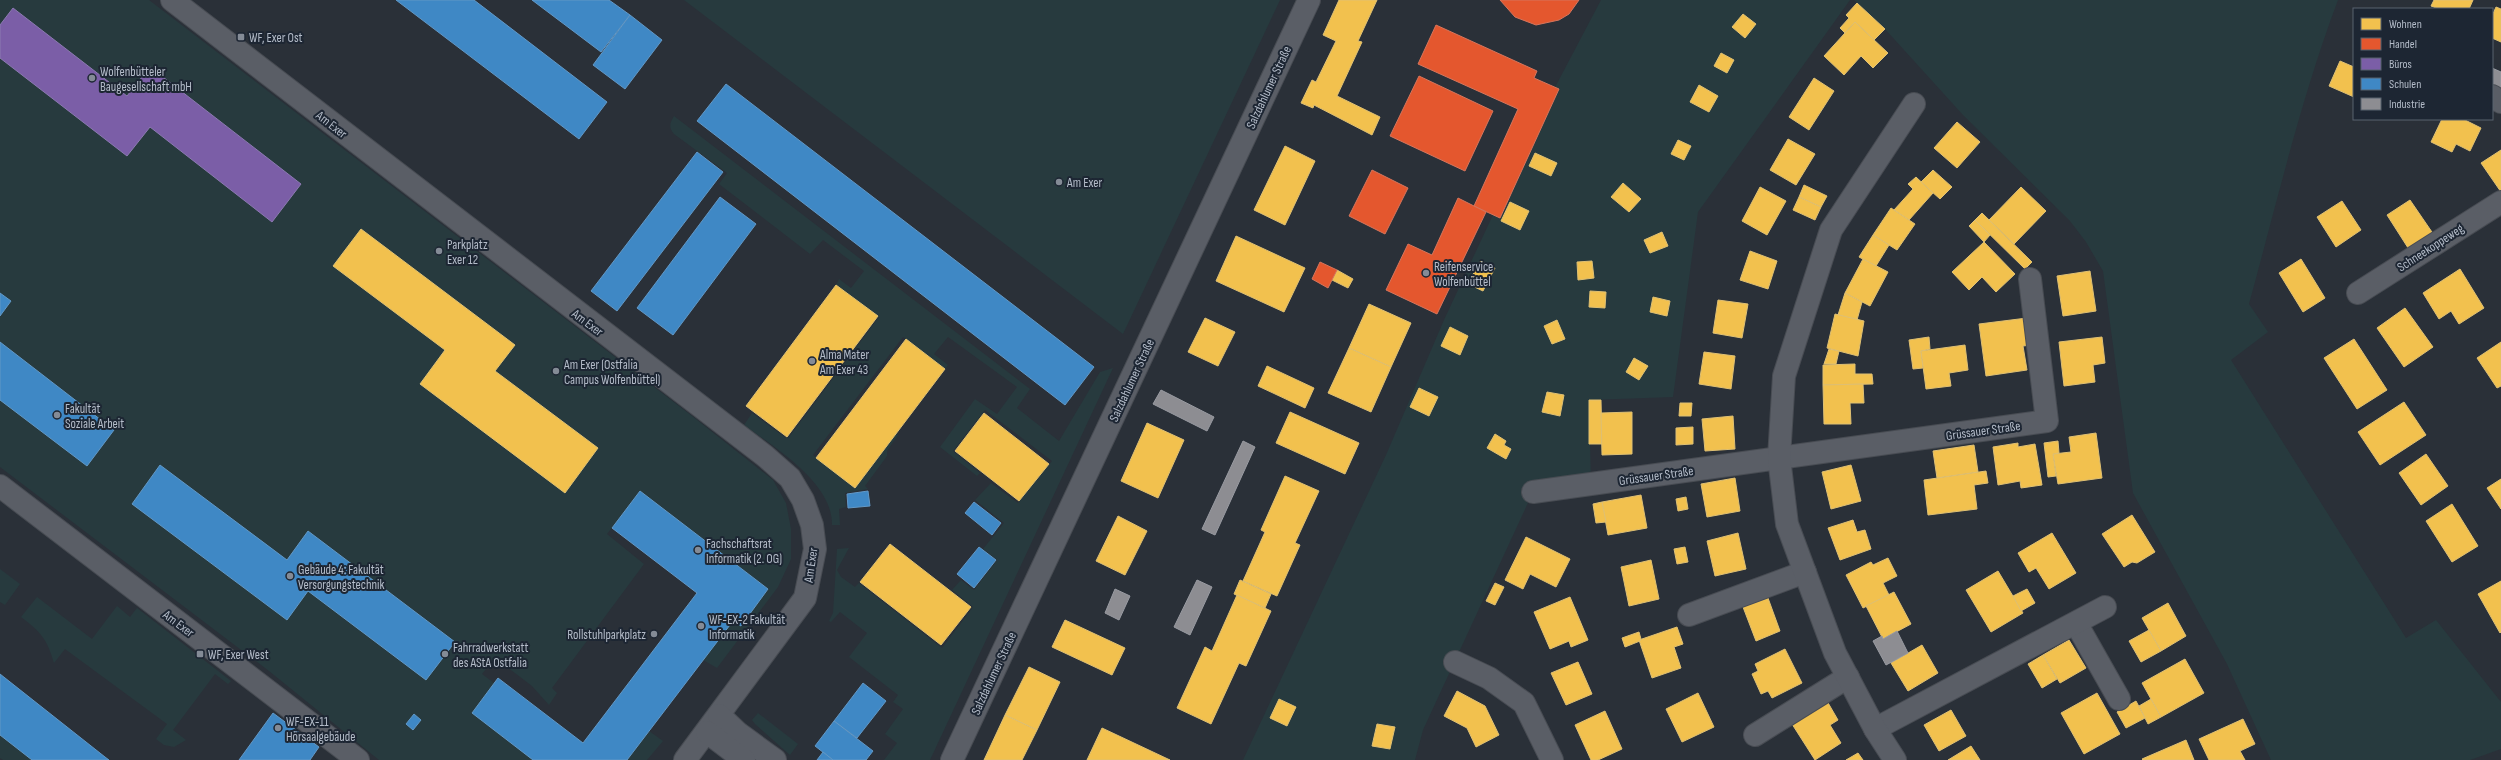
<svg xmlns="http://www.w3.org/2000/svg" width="2501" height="760" font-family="'Sofia Sans Condensed',sans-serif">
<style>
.green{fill:#273a3e}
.homes{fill:#f2c14e;stroke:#dfc073}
.shops{fill:#e4572e;stroke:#d6755c}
.offices{fill:#7b5ea7;stroke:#8c7ab1}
.schools{fill:#3f88c5;stroke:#6298c6}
.industry{fill:#8d8d92;stroke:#999ba2}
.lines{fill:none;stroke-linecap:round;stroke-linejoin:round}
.minor-casing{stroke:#484c53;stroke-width:24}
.minor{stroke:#5a5e66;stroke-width:22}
.poi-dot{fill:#848b96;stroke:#1d2633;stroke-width:1.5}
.labels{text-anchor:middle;stroke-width:4;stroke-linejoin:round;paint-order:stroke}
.poi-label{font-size:13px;fill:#b4bcc9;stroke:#1d2633;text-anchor:start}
.street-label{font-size:13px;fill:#b4bcc9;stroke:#1d2633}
</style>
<rect width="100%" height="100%" fill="#2a3038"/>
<g class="green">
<polygon points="0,0 149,0 692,416 773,480 786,503 791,529 791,559 778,587 717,668 703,660 733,621 741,626 768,589 640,491 607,534 644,564 552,688 557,693 549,705 532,686 495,658 482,674 494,683 472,713 533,760 379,760 269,671 0,467"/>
<polygon points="684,0 1280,0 1123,334"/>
<polygon points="1601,0 1850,0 1698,212 1673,397 1589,400 1591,484 1533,492 1423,730 1415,760 1243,760 1386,455 1444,320 1532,131"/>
<path d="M1854,0H2338C2301,98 2277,202 2249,304L2268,332L2231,360L2406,638L2436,620L2501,702V749L2470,760H2271L2227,664L2133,493L2103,271L2086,242L2070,221L1963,115L1885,29Z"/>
<path d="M674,116L1030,389L1017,408L1059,441L1100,372L1113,368L930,760H884L897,743L885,734L903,709L893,702L898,695L849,657L867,633L840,612L831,622L829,621L833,613L837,549L849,548L837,570L841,577L855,587L859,583L942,648L973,607L952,590L961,580L974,590L997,560L983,549L1004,523L975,500L991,483L1018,503L1052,461L985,410L953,451L980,473L977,476L940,447L975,399L997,414L1017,387L948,337L934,354L948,365L945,369L903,337L813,455L854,486L894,433L898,435L887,451V456L865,486L868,489L845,493L846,507L839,509L840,525H832C833,483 774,447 744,425L752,413L786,438L789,437L879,317L836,285L839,279L851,288L864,271L823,240L810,254L719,184L727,173L674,134C668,127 670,123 674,116Z"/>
<polygon points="0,569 20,584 5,605 0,602"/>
<path d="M37,597L92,639L117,606L130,617L137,608L231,681L228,684L215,674L173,730L186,740L174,747L164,745L156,739L167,724L65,649L54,663C47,639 41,632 21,617Z"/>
<polygon points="758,713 798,744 790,755 755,724 752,720"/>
<polygon points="649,731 663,741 647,760 627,760"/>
<polygon points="0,735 32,760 3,760 0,758"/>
</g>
<g class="homes">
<polygon points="1339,0 1377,0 1358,41 1362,42 1337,96 1380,117 1372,135 1314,105 1313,108 1301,103 1312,80 1316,82 1336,41 1323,35"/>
<polygon points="2434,0 2473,0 2469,9 2439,9 2431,6"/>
<polygon points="1857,3 1885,29 1874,40 1855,22 1845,33 1840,28 1849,18 1846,15"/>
<polygon points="2496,7 2501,9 2501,42 2492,38 2492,16"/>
<polygon points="1743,14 1756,24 1745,38 1732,27"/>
<polygon points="1855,22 1888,53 1873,68 1861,56 1844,75 1824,56"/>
<polygon points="1721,53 1734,60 1727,73 1714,66"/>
<polygon points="2340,61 2354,67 2354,97 2329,86"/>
<polygon points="1814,78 1834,91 1809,130 1789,117"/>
<polygon points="1699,85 1718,96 1709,112 1690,102"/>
<polygon points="2442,119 2463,119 2481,128 2470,151 2456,144 2452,152 2431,142"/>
<polygon points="1957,122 1980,142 1957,168 1934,148"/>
<polygon points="1788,139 1815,154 1796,185 1770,170"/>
<polygon points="1678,140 1691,146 1684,160 1671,154"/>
<polygon points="1285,146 1315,161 1285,225 1254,210"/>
<polygon points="2501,150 2501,192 2481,163"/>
<polygon points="1535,153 1557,163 1551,176 1529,166"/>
<polygon points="1933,170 1952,187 1940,199 1921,182"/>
<polygon points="1916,177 1933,193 1909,220 1894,210 1913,189 1908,184"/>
<polygon points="1623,183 1641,199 1629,212 1611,197"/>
<polygon points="1804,185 1827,196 1821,207 1799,197"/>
<polygon points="1760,187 1786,201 1767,235 1742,221"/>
<polygon points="2021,187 2046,211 2014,244 1989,220"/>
<polygon points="1799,197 1821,207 1815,220 1793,210"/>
<polygon points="2410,200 2434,235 2410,251 2387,215"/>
<polygon points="2342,201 2361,230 2336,247 2317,217"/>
<polygon points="1510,202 1529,211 1520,230 1501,221"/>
<polygon points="1891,208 1915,224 1897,250 1873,235"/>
<polygon points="1982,213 2032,262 2025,269 1975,220"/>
<polygon points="1975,220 1990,235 1984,242 1969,226"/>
<polygon points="361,229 515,345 495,371 598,448 565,493 420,384 445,350 333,266"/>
<polygon points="1662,232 1668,246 1650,253 1644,240"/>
<polygon points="1873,235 1889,245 1876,266 1859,257"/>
<polygon points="1236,236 1305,268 1284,312 1216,281"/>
<polygon points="1984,242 2015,274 1996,292 1982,277 1969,290 1952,272"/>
<polygon points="1750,251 1777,261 1768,289 1740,280"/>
<polygon points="1863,259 1888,272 1870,306 1845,293"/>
<polygon points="2301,259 2325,298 2303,312 2279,273"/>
<polygon points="1480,261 1495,268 1483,291 1468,284"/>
<polygon points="1592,261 1594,278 1578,280 1577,262"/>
<polygon points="2460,269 2484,308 2459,324 2451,311 2439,319 2423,293"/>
<polygon points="1337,270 1353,279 1348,288 1332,280"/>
<polygon points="2090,271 2096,311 2063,316 2057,276"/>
<polygon points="836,285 878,316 787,437 746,406"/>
<polygon points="1590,291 1606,292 1605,308 1589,307"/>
<polygon points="1845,293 1862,302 1857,320 1838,315"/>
<polygon points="1653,297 1670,301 1667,316 1650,312"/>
<polygon points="1718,300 1748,304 1742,338 1713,333"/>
<polygon points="1369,304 1411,323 1391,367 1349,348"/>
<polygon points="2405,308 2433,347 2404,367 2377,328"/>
<polygon points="1835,314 1864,321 1858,356 1827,348"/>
<polygon points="1205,318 1235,332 1218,366 1188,352"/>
<polygon points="2027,318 2031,345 2023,346 2027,370 1986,376 1979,324"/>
<polygon points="1557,320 1565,339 1552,344 1544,326"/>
<polygon points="1450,327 1468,336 1460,355 1441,346"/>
<polygon points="1929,337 1930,349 1921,351 1923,368 1913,369 1909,340"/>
<polygon points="2102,337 2105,363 2093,365 2095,382 2064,386 2059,342"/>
<polygon points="906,339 945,369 855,488 816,458"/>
<polygon points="2354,339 2387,390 2357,409 2324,358"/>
<polygon points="2501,342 2501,386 2497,388 2477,358"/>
<polygon points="1965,345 1968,370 1949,373 1951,386 1926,389 1921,351"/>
<polygon points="1349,348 1391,367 1371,412 1328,393"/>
<polygon points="1829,349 1839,351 1836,364 1824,364"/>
<polygon points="1704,352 1735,356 1731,389 1699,384"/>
<polygon points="1634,358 1648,366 1639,380 1626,372"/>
<polygon points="1855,364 1855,374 1872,374 1873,384 1823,385 1823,365"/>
<polygon points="1267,366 1314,388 1305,408 1258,386"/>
<polygon points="1863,384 1864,403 1850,403 1851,424 1824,424 1823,385"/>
<polygon points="1419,388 1438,397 1429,416 1410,407"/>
<polygon points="1547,392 1564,395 1560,416 1542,412"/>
<polygon points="1589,400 1601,400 1602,444 1589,444"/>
<polygon points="2404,402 2426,435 2380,465 2358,432"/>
<polygon points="1680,403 1692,403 1691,416 1679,416"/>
<polygon points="1290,412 1359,443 1345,474 1276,443"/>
<polygon points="1632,412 1632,454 1602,455 1601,413"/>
<polygon points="984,413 1049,464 1019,501 955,451"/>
<polygon points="1733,416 1735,449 1705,451 1702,419"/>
<polygon points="1147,423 1184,440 1158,498 1121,481"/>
<polygon points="1693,427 1693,444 1676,445 1676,428"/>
<polygon points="2096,433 2102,478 2058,484 2053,454 2071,452 2069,437"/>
<polygon points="1495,434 1506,441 1504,445 1511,449 1506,459 1487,448"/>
<polygon points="2058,441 2059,453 2053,454 2056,476 2048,477 2044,443"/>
<polygon points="2018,443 2018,447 2035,444 2042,485 2021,488 2020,481 1998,485 1993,447"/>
<polygon points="1974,445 1978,472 1937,478 1933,451"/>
<polygon points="2426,454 2448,486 2421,505 2399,473"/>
<polygon points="1851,465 1861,501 1831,509 1822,472"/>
<polygon points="1986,471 1988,483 1974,485 1977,509 1928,515 1924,480"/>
<polygon points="1285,476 1319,491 1295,543 1300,545 1277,596 1243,581 1265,532 1261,530"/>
<polygon points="1735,478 1740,511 1707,517 1701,484"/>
<polygon points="2501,479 2501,509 2487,488"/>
<polygon points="1641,495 1647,528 1608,535 1602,502"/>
<polygon points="1686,497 1688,509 1678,511 1676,499"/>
<polygon points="1602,502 1606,522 1596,523 1593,504"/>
<polygon points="2452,504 2478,546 2452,562 2426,521"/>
<polygon points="2132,515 2155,552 2137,563 2132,562 2124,567 2102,534"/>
<polygon points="1118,516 1147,531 1125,575 1096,561"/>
<polygon points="1853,520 1857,532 1865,530 1871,549 1840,560 1828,528"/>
<polygon points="1738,533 1746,569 1715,576 1707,541"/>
<polygon points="2052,533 2076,573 2049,589 2036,568 2029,572 2018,553"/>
<polygon points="1526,537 1570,559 1556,587 1530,574 1523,589 1505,580"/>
<polygon points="890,544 971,607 941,645 860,582"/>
<polygon points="1685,547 1688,562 1677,564 1674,549"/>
<polygon points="1888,558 1897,576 1883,583 1889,595 1863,608 1846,575 1871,562 1873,565"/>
<polygon points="1651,560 1659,599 1629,606 1621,567"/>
<polygon points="1998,571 2023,613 1991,632 1966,590"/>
<polygon points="1240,580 1271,594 1265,608 1234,594"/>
<polygon points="2501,581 2501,632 2500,633 2478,594"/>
<polygon points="1495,583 1504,587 1495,605 1486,601"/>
<polygon points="2027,589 2035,603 2021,611 2013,596"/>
<polygon points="1894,592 1911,624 1883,639 1866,606"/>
<polygon points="1237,595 1271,611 1246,666 1239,663 1211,724 1177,708 1205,647 1212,651"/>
<polygon points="1570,597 1588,640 1571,647 1569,641 1550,649 1534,612"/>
<polygon points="1768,598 1780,631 1756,641 1743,607"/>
<polygon points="2168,603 2186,636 2161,651 2142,618"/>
<polygon points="1065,620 1125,648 1112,675 1052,647"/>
<polygon points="1677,627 1683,644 1674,647 1681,668 1652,678 1639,640"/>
<polygon points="2149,630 2161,651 2141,662 2129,641"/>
<polygon points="1639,632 1641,639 1640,641 1625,647 1622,638"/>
<polygon points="2069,640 2086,668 2060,683 2043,655"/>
<polygon points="1922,645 1938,673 1908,691 1891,663"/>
<polygon points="1785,649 1802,683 1772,698 1768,691 1761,694 1752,674 1758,671 1755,664"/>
<polygon points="2043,655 2057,679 2042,688 2028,664"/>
<polygon points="2185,659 2204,693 2161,717 2142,683"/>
<polygon points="1578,662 1592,694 1566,705 1551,673"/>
<polygon points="1029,667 1060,682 1037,730 1005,715"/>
<polygon points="1457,691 1485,706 1499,735 1476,747 1467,728 1444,716"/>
<polygon points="1698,693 1714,727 1682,742 1666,709"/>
<polygon points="2097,693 2120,734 2084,754 2061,713"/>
<polygon points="1279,699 1296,707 1287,726 1270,718"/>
<polygon points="2151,699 2161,717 2148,724 2139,706"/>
<polygon points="1827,701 1838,720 1830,725 1841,743 1815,760 1792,724"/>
<polygon points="2136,701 2145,718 2126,728 2117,712"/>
<polygon points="1951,710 1966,736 1939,751 1924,725"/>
<polygon points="1605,711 1622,749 1598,760 1591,760 1575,725"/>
<polygon points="1005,715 1037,730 1022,760 984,760"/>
<polygon points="2243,719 2255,744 2240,751 2245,760 2209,760 2199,739"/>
<polygon points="1377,724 1395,727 1390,749 1372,746"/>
<polygon points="1102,728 1170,760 1087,760"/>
<polygon points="2186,740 2194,760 2143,760 2142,759"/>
<polygon points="1971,746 1980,760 1948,760"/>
<polygon points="1858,753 1863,760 1846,760"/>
</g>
<g class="shops">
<polygon points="1500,0 1579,0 1569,14 1559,20 1536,25 1515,17"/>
<polygon points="1436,25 1537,71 1534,78 1559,89 1500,218 1474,206 1518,109 1418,64"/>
<polygon points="1419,76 1493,111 1465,171 1390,136"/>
<polygon points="1372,170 1408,188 1385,234 1349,216"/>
<polygon points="1458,198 1486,212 1437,314 1386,290 1408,244 1432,255"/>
<polygon points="1320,262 1337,270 1328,288 1312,279"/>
</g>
<polygon class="offices" points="13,8 127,96 150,67 301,184 272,222 150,127 127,156 0,58 0,25"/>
<g class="schools">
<polygon points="396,0 474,0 607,102 579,139"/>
<polygon points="532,0 609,0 630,15 601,52"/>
<polygon points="630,15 662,40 625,89 593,65"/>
<polygon points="726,84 1094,367 1065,405 697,121"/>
<polygon points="697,152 723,172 617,311 591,291"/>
<polygon points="720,197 756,224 673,335 637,308"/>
<polygon points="0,293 11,301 0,316"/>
<polygon points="0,342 114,430 87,466 0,400"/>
<polygon points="160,465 287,560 308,531 455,642 426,680 308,591 287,620 132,504"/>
<polygon points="640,491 768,589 741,626 733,621 627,760 533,760 472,713 498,678 583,743 697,593 612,528"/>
<polygon points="868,491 870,506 848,508 847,494"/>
<polygon points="974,502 1001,523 992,535 965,513"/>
<polygon points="979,547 996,560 974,588 957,574"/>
<polygon points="0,674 105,757 109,760 32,760 0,735"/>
<polygon points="863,683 886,701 857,738 834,721"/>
<polygon points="273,713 319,747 310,760 239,760"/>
<polygon points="414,714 421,720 413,730 406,724"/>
<polygon points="834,721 873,751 866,760 833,760 815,746"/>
<polygon points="823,752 833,760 817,760"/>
</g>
<g class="industry">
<polygon points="2492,68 2501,72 2501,90 2492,86"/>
<polygon points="1161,390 1214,417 1207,431 1153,404"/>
<polygon points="1243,441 1255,447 1215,535 1202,529"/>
<polygon points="1197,580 1212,587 1190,635 1174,627"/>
<polygon points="1115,589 1130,596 1119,620 1105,613"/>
<polygon points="1897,631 1908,653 1886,665 1873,641 1882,636 1883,639"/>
</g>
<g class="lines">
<g class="minor-casing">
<g id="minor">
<polyline points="172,0 765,456 790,478 803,500 812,525 815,549 805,598 685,760"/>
<polyline points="2492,96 2501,102"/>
<polyline points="2358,293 2501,202"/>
<polyline points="0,486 358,760"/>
<polyline points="1533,492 2047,421 2030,279"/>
<polyline points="1689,615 1805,572"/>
<polyline points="2076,623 2119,699"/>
<polyline points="1455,662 1489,678 1524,703 1552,760"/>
<polyline points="719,715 738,733 775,760"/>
<polyline points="1875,729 2105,607"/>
<polyline points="707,732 744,760"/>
<polyline points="1755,735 1848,677"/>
<polyline points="952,760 1309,0"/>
<polyline points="1895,760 1875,729 1835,653 1787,524 1779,458 1784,376 1831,230 1914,104"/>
</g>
</g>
<use href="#minor" class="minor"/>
</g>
<g class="poi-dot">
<rect x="237" y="33" width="8" height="8" rx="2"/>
<circle cx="92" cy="78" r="4"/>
<circle cx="1059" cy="182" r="4"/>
<circle cx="439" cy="251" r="4"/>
<circle cx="1426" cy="273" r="4"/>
<circle cx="812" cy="361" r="4"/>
<circle cx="556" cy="371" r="4"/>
<circle cx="57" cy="415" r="4"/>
<circle cx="698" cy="550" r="4"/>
<circle cx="290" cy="576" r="4"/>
<circle cx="701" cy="626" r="4"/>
<circle cx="654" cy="634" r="4"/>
<rect x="196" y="650" width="8" height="8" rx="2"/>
<circle cx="445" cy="654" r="4"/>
<circle cx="278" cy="728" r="4"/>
</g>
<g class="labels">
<g class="poi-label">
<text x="249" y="42">WF, Exer Ost</text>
<text x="100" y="76">Wolfenbütteler<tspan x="100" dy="15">Baugesellschaft mbH</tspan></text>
<text x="1067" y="187">Am Exer</text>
<text x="447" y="249">Parkplatz<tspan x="447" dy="15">Exer 12</tspan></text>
<text x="1434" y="271">Reifenservice<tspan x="1434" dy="15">Wolfenbüttel</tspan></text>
<text x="820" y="359">Alma Mater<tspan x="820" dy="15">Am Exer 43</tspan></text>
<text x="564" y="369">Am Exer (Ostfalia<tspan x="564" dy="15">Campus Wolfenbüttel)</tspan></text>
<text x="65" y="413">Fakultät<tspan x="65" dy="15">Soziale Arbeit</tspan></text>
<text x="706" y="548">Fachschaftsrat<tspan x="706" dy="15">Informatik (2. OG)</tspan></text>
<text x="298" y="574">Gebäude 4: Fakultät<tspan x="298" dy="15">Versorgungstechnik</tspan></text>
<text x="709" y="624">WF-EX-2 Fakultät<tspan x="709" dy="15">Informatik</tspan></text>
<text x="646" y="639" text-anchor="end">Rollstuhlparkplatz</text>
<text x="453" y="652">Fahrradwerkstatt<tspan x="453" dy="15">des AStA Ostfalia</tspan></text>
<text x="208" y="659">WF, Exer West</text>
<text x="286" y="726">WF-EX-11<tspan x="286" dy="15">Hörsaalgebäude</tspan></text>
</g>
<g class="street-label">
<text transform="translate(1268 87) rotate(-65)" y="5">Salzdahlumer Straße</text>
<text transform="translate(332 124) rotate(38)" y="5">Am Exer</text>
<text transform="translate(2430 247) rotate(-33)" y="5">Schneekoppeweg</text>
<text transform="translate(588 322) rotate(37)" y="5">Am Exer</text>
<text transform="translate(1131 380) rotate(-65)" y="5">Salzdahlumer Straße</text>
<text transform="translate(1983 430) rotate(-8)" y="5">Grüssauer Straße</text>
<text transform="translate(1656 475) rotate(-8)" y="5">Grüssauer Straße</text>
<text transform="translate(810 565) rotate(-82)" y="5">Am Exer</text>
<text transform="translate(179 623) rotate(37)" y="5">Am Exer</text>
<text transform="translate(993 673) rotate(-65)" y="5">Salzdahlumer Straße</text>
</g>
</g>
<rect x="2353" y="8" width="140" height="112" fill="#1d2633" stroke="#59626f"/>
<rect x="2361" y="18" width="20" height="12" fill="#f2c14e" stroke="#59626f"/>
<text x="2389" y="28" font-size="12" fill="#b4bcc9">Wohnen</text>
<rect x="2361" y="38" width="20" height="12" fill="#e4572e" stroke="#59626f"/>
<text x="2389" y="48" font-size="12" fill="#b4bcc9">Handel</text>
<rect x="2361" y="58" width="20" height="12" fill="#7b5ea7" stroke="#59626f"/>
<text x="2389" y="68" font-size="12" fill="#b4bcc9">Büros</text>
<rect x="2361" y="78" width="20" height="12" fill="#3f88c5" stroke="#59626f"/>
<text x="2389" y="88" font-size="12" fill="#b4bcc9">Schulen</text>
<rect x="2361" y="98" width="20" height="12" fill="#8d8d92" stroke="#59626f"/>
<text x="2389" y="108" font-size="12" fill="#b4bcc9">Industrie</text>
</svg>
